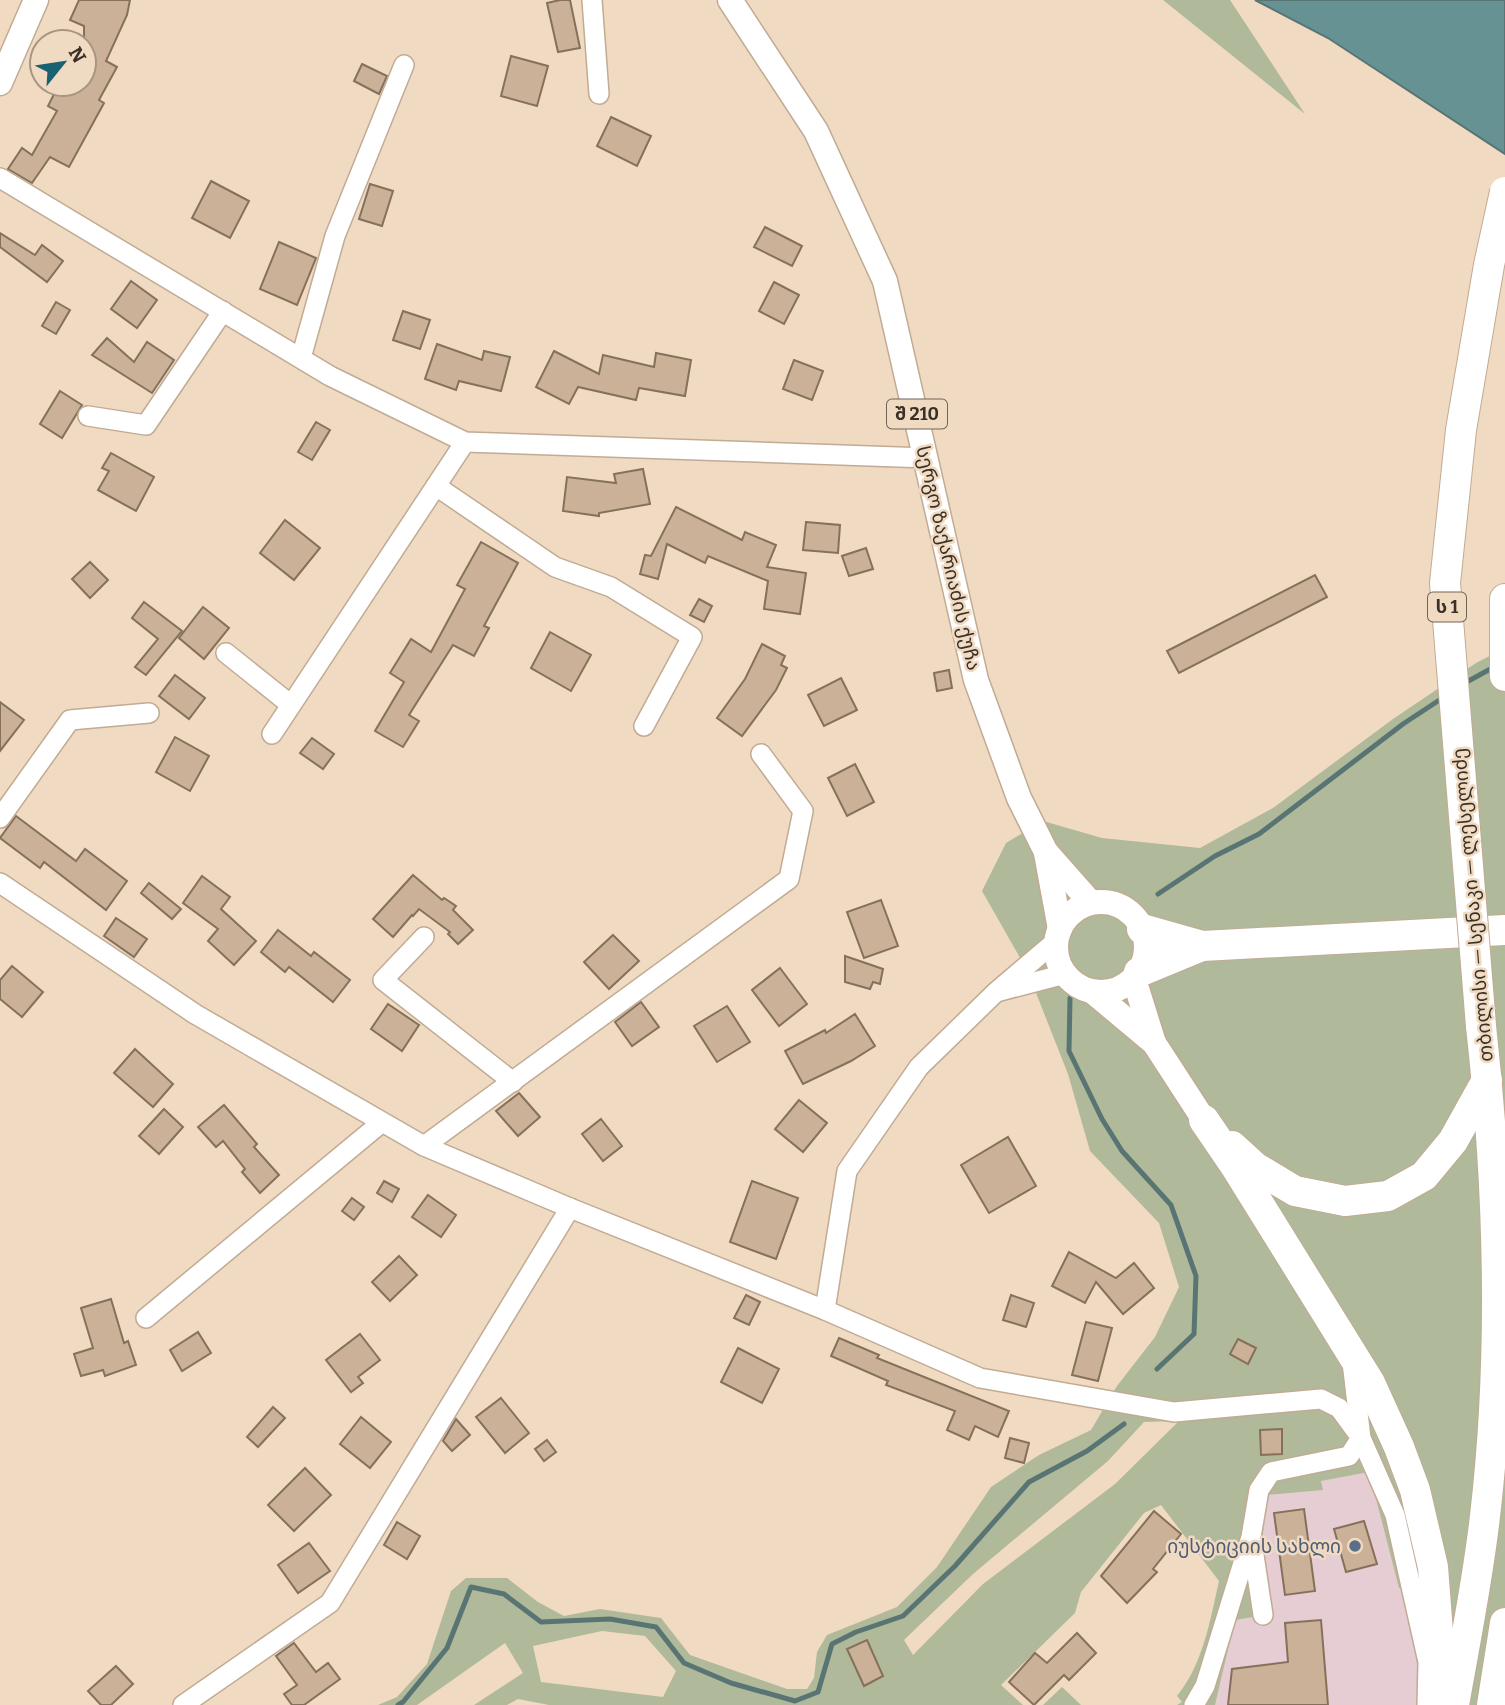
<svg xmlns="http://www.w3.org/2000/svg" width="1505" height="1705" font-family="Bitter,'Noto Sans Georgian',serif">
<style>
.commercial{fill:#e6cdd3}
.green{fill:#b0ba9a;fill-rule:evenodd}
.water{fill:#679294;stroke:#597573;stroke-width:2}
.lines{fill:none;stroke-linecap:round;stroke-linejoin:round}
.stream{stroke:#597573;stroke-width:5}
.building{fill:#cab197;stroke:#85715b;stroke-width:2}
.minor-casing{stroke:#c1ab94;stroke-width:22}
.major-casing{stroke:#c1ab94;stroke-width:27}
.highway-casing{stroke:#c1ab94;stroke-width:32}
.minor{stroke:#fff;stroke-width:19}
.major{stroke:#fff;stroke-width:24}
.highway{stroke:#fff;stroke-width:30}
.highway-bridge-casing{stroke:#c1ab94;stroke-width:32;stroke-linecap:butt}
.highway-bridge{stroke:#fff;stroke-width:30}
.service-dot{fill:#5c6f8a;stroke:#f1dac2;stroke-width:2.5}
.labels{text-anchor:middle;stroke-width:5;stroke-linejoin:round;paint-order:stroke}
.shield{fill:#f1dac2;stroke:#706456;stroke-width:2}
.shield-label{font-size:18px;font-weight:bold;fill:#393127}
.street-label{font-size:19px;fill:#393127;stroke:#f1dac2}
.service-label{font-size:19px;fill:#4e5e75;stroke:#f1dac2;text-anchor:end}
</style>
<rect width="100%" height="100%" fill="#f1dac2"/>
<polygon class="commercial" points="1369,1472 1399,1588 1409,1586 1421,1705 1215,1705 1235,1620 1261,1559 1266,1495 1322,1490 1321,1481"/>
<g class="green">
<polygon points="1163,0 1230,0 1305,114"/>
<path d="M1505,648V1705H1421L1409,1587L1399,1588L1369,1472L1321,1481L1323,1490L1266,1495L1261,1559L1270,1614L1235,1620L1215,1705H1177L1182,1702L1177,1696C1203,1664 1210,1621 1219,1581L1161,1505L1144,1513L1081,1592L1075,1613L1001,1685L1023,1705H549L518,1699L507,1705H474L523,1673L505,1643L417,1705H378L397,1697L427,1664L451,1591L466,1578H507L538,1602L564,1616L600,1609L661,1618L690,1655L787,1689H807L814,1678L817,1652L827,1635L897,1607L937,1567L991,1487L1039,1455L1091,1430L1117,1386L1155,1337L1179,1287L1159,1223L1090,1151L1068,1074L1027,970L982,891L1006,843L1043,821L1102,838L1200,848L1273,808L1393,719L1476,663ZM1179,1421L1115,1484L983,1584L913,1655L904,1640L973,1574L1108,1461L1144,1422ZM602,1631L645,1636L676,1671L663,1697L541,1682L533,1646Z"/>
<polygon points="1062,1687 1081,1705 1043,1705"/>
</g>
<polygon class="water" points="1255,0 1505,0 1505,154 1328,38"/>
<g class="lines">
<g class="stream">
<polyline points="1463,684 1494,667"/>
<polyline points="1158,894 1215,856 1259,834 1403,724 1444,697"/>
<polyline points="1070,998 1069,1051 1102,1119 1122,1151 1171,1205 1196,1276 1194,1334 1157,1369"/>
<polyline points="398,1705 403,1702 447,1648 471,1587 504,1594 541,1622 610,1619 656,1627 684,1663 731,1683 795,1701 818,1692 832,1644 856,1632 903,1616 955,1566 1029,1482 1087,1451 1124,1424"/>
</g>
</g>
<g class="building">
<polygon points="79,0 130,0 127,15 106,61 117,67 99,100 104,103 69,167 50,157 32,183 8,169 22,148 32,155 57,111 48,106 59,84 84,84 84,26 70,20"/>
<polygon points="560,0 570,0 580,48 558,52 547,3"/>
<polygon points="511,56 548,66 537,106 501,96"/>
<polygon points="362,64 387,76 379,94 354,81"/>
<polygon points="611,117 651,136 637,166 597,146"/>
<polygon points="211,181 249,201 230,238 192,218"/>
<polygon points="370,184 393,191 382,226 359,219"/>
<polygon points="765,227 802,246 792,266 754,247"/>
<polygon points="0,233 35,255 42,245 63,261 47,282 0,247"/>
<polygon points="279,242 316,258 297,305 260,289"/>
<polygon points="131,281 157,300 137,328 111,309"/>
<polygon points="774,282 799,295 784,324 759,311"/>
<polygon points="56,302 70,310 56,334 42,326"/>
<polygon points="403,311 430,320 420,349 393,340"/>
<polygon points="107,338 134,362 147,342 174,360 152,393 92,355"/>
<polygon points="437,344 482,360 484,351 510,357 501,391 459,381 456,390 425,379"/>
<polygon points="554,351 599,374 603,355 654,367 656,353 691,360 685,396 639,388 636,400 578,387 569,404 536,387"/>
<polygon points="794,360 823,371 812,400 783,389"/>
<polygon points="60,391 82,405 62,438 40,424"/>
<polygon points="316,422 330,430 312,460 298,452"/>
<polygon points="111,453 154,477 136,511 98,490 109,471 102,468"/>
<polygon points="643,469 650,504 599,513 599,516 563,511 567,477 616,483 614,474"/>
<polygon points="676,507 742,540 745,532 776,545 767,567 806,573 800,614 764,609 768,581 708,556 705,563 667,544 658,579 640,574 645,555 651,556"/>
<polygon points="285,520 320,548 294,580 260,553"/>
<polygon points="806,522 840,525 838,553 803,550"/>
<polygon points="481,542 518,563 484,626 489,628 474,656 453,645 409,715 419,721 403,747 375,731 404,682 390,673 411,639 431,652 465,589 457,585"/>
<polygon points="866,548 873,569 849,576 842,556"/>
<polygon points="90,562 108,580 90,598 72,579"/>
<polygon points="1315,575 1327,597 1179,673 1167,651"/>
<polygon points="699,599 712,606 704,622 690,615"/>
<polygon points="144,602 182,631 146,675 135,667 158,639 132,618"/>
<polygon points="203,607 229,628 204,659 179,638"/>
<polygon points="550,632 591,655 571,691 531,668"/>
<polygon points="762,644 785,656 781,665 787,668 776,690 742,736 717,718 745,679"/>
<polygon points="949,670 952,688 937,691 934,673"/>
<polygon points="175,675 205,698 189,719 159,696"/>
<polygon points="841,678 857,710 824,726 808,695"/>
<polygon points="0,702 24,720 0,751"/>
<polygon points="175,737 209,756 190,791 156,772"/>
<polygon points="312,738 334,754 323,769 300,753"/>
<polygon points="855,764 874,802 847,816 828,778"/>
<polygon points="16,816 76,861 85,849 127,881 106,910 44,862 40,868 0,838"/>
<polygon points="413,875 442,900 444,898 456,906 453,910 473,930 458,944 448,934 450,932 419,909 413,916 412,915 393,937 373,919"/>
<polygon points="202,876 230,897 221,909 256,941 234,965 208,941 218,929 183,903"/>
<polygon points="149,883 181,909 172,919 141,893"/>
<polygon points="881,900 898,946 864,958 847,912"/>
<polygon points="116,918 147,939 134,957 104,936"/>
<polygon points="278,930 311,956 314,952 350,980 333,1002 289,967 285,972 261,952"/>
<polygon points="613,935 639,961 609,989 584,962"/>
<polygon points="845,956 883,969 880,984 873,982 870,989 845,982"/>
<polygon points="12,966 43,992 22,1017 0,999 0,980"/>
<polygon points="780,968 807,1004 779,1026 752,990"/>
<polygon points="641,1002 659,1027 632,1046 615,1022"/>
<polygon points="388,1004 419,1025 402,1051 371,1029"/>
<polygon points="727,1006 750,1042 717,1062 694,1026"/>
<polygon points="855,1014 875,1046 851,1061 803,1084 785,1051 825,1030 826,1033"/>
<polygon points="135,1049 173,1084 153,1107 114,1073"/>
<polygon points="519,1093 540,1117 518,1136 496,1111"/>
<polygon points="799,1100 827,1123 803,1152 775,1129"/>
<polygon points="224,1105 257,1144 254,1147 279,1175 260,1193 242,1172 245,1169 223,1141 216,1147 198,1127"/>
<polygon points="164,1109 183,1127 159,1154 139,1136"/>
<polygon points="601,1119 622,1146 603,1161 582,1134"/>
<polygon points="1008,1137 1036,1186 989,1213 961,1165"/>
<polygon points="384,1181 399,1189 392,1202 377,1193"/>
<polygon points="752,1181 798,1198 776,1259 730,1242"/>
<polygon points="428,1195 456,1215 441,1237 412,1217"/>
<polygon points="352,1198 364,1207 354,1220 342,1211"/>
<polygon points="1069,1252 1116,1278 1134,1263 1154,1288 1123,1314 1096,1282 1085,1303 1052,1286"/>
<polygon points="399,1256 417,1275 390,1301 372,1282"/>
<polygon points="746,1295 760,1302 749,1325 734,1318"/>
<polygon points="1011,1295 1034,1303 1026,1327 1003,1320"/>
<polygon points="111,1299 124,1343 128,1341 136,1365 105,1376 103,1370 81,1376 74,1354 93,1348 81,1308"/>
<polygon points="1086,1322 1112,1328 1098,1381 1072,1375"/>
<polygon points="198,1332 211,1353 182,1371 170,1350"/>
<polygon points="360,1334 380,1360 358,1377 363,1383 351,1392 326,1360"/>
<polygon points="839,1338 879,1355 877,1358 1009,1411 998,1437 975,1426 969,1440 947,1430 955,1411 886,1385 888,1381 831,1356"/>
<polygon points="1238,1339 1256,1348 1248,1364 1230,1354"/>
<polygon points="738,1348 779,1369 762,1403 721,1382"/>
<polygon points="501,1398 529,1433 505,1453 476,1417"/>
<polygon points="273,1407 285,1418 258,1447 247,1437"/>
<polygon points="361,1417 391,1442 370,1468 340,1444"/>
<polygon points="456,1419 470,1435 452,1451 443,1441"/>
<polygon points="1282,1429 1282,1454 1261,1455 1260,1430"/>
<polygon points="1010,1438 1029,1443 1024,1463 1005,1458"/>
<polygon points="547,1440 556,1452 544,1461 535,1449"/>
<polygon points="305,1468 331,1495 294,1531 268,1505"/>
<polygon points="1304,1509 1315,1591 1285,1595 1274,1513"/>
<polygon points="1154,1511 1181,1534 1153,1569 1157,1572 1127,1603 1101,1576"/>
<polygon points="1364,1521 1377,1564 1346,1572 1334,1529"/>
<polygon points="397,1522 420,1536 407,1559 384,1545"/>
<polygon points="309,1543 330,1571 298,1593 278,1565"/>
<polygon points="1321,1620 1328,1705 1228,1705 1232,1669 1288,1662 1285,1623"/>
<polygon points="1077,1633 1096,1653 1069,1680 1064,1675 1034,1705 1009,1682 1035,1653 1047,1663"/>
<polygon points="867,1640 883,1676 864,1686 847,1649"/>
<polygon points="294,1643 316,1672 328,1663 340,1679 304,1705 292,1705 284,1694 297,1685 276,1656"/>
<polygon points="116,1666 133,1684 111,1705 101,1705 88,1691"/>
</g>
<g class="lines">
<g class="minor-casing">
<g id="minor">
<polyline points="592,0 599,94"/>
<polyline points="0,178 330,376 465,442 927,458"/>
<polyline points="301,358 335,236 404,65"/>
<polyline points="88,416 146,425 223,311"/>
<polyline points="436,486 555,567 611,587 692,637 644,726"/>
<polyline points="226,653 291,705"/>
<polyline points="272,734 465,442"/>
<polyline points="0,818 70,720 149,713"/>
<polyline points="0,883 195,1014 424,1146 570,1208 825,1310 980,1378 1174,1412 1321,1399 1339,1408 1361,1438 1349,1456 1271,1472 1259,1490 1251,1537 1205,1686 1194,1705"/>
<polyline points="424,937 383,980 513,1082"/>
<polyline points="1000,991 1065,974"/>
<polyline points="424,1146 789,879 803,811 761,754"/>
<polyline points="825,1310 847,1171 919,1067 996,992 1056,941"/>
<polyline points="146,1318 381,1123"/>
<polyline points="1352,1362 1361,1438 1395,1515 1428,1662 1427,1705"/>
<polyline points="1252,1542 1263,1615"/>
<polyline points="183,1705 330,1603 570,1208"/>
</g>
</g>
<g class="major-casing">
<g id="major">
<polyline points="730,0 816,131 885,281 976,680 1019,798 1046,852 1091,903"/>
<polyline points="0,83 36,0"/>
<polyline points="1046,853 1060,929"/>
<circle cx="1101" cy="947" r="45"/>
<polyline points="1134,979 1154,1043"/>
<polyline points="1093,992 1154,1043 1204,1120"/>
</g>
</g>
<g class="highway-casing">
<g id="highway">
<polyline points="1505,599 1505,676"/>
<polyline points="1142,929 1202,946 1505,930"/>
<polyline points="1139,972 1202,946"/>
<polyline points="1204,1120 1236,1167 1370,1383 1399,1447 1415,1490 1433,1567 1443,1697"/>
<polyline points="1232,1146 1255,1167 1295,1191 1345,1201 1388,1196 1424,1176 1453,1141 1487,1080"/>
<path d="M1454,1705C1465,1642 1478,1579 1485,1516C1504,1354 1499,1188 1481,1026"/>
<polyline points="1492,1705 1505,1623"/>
</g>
</g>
<use href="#minor" class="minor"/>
<use href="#major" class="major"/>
<use href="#highway" class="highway"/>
<g class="highway-bridge-casing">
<polyline id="highway-bridge" points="1481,1026 1445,583 1461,430 1489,265 1505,192"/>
</g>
<use href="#highway-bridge" class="highway-bridge"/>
</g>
<circle class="service-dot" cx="1355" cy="1546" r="7"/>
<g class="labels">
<g class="shield">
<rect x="887" y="399.5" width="60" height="29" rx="5"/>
<rect x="1428" y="592.5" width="38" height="29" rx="5"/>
</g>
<g class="shield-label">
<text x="917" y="420">შ 210</text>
<text x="1447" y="613">ს 1</text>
</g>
<g class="street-label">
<text transform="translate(949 558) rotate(77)" y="7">სერგო ზაქარიაძის ქუჩა</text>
<text transform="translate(1472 905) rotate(-95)" y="7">თბილისი — სენაკი — ლესელიძე</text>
</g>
<g class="service-label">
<text x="1341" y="1553">იუსტიციის სახლი</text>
</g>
</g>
<g transform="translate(63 63) rotate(60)"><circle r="33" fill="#f1dac2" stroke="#a79684" stroke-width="2"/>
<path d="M0-5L12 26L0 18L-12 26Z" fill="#1a6272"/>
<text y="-10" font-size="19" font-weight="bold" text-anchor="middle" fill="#393127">N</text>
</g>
</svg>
